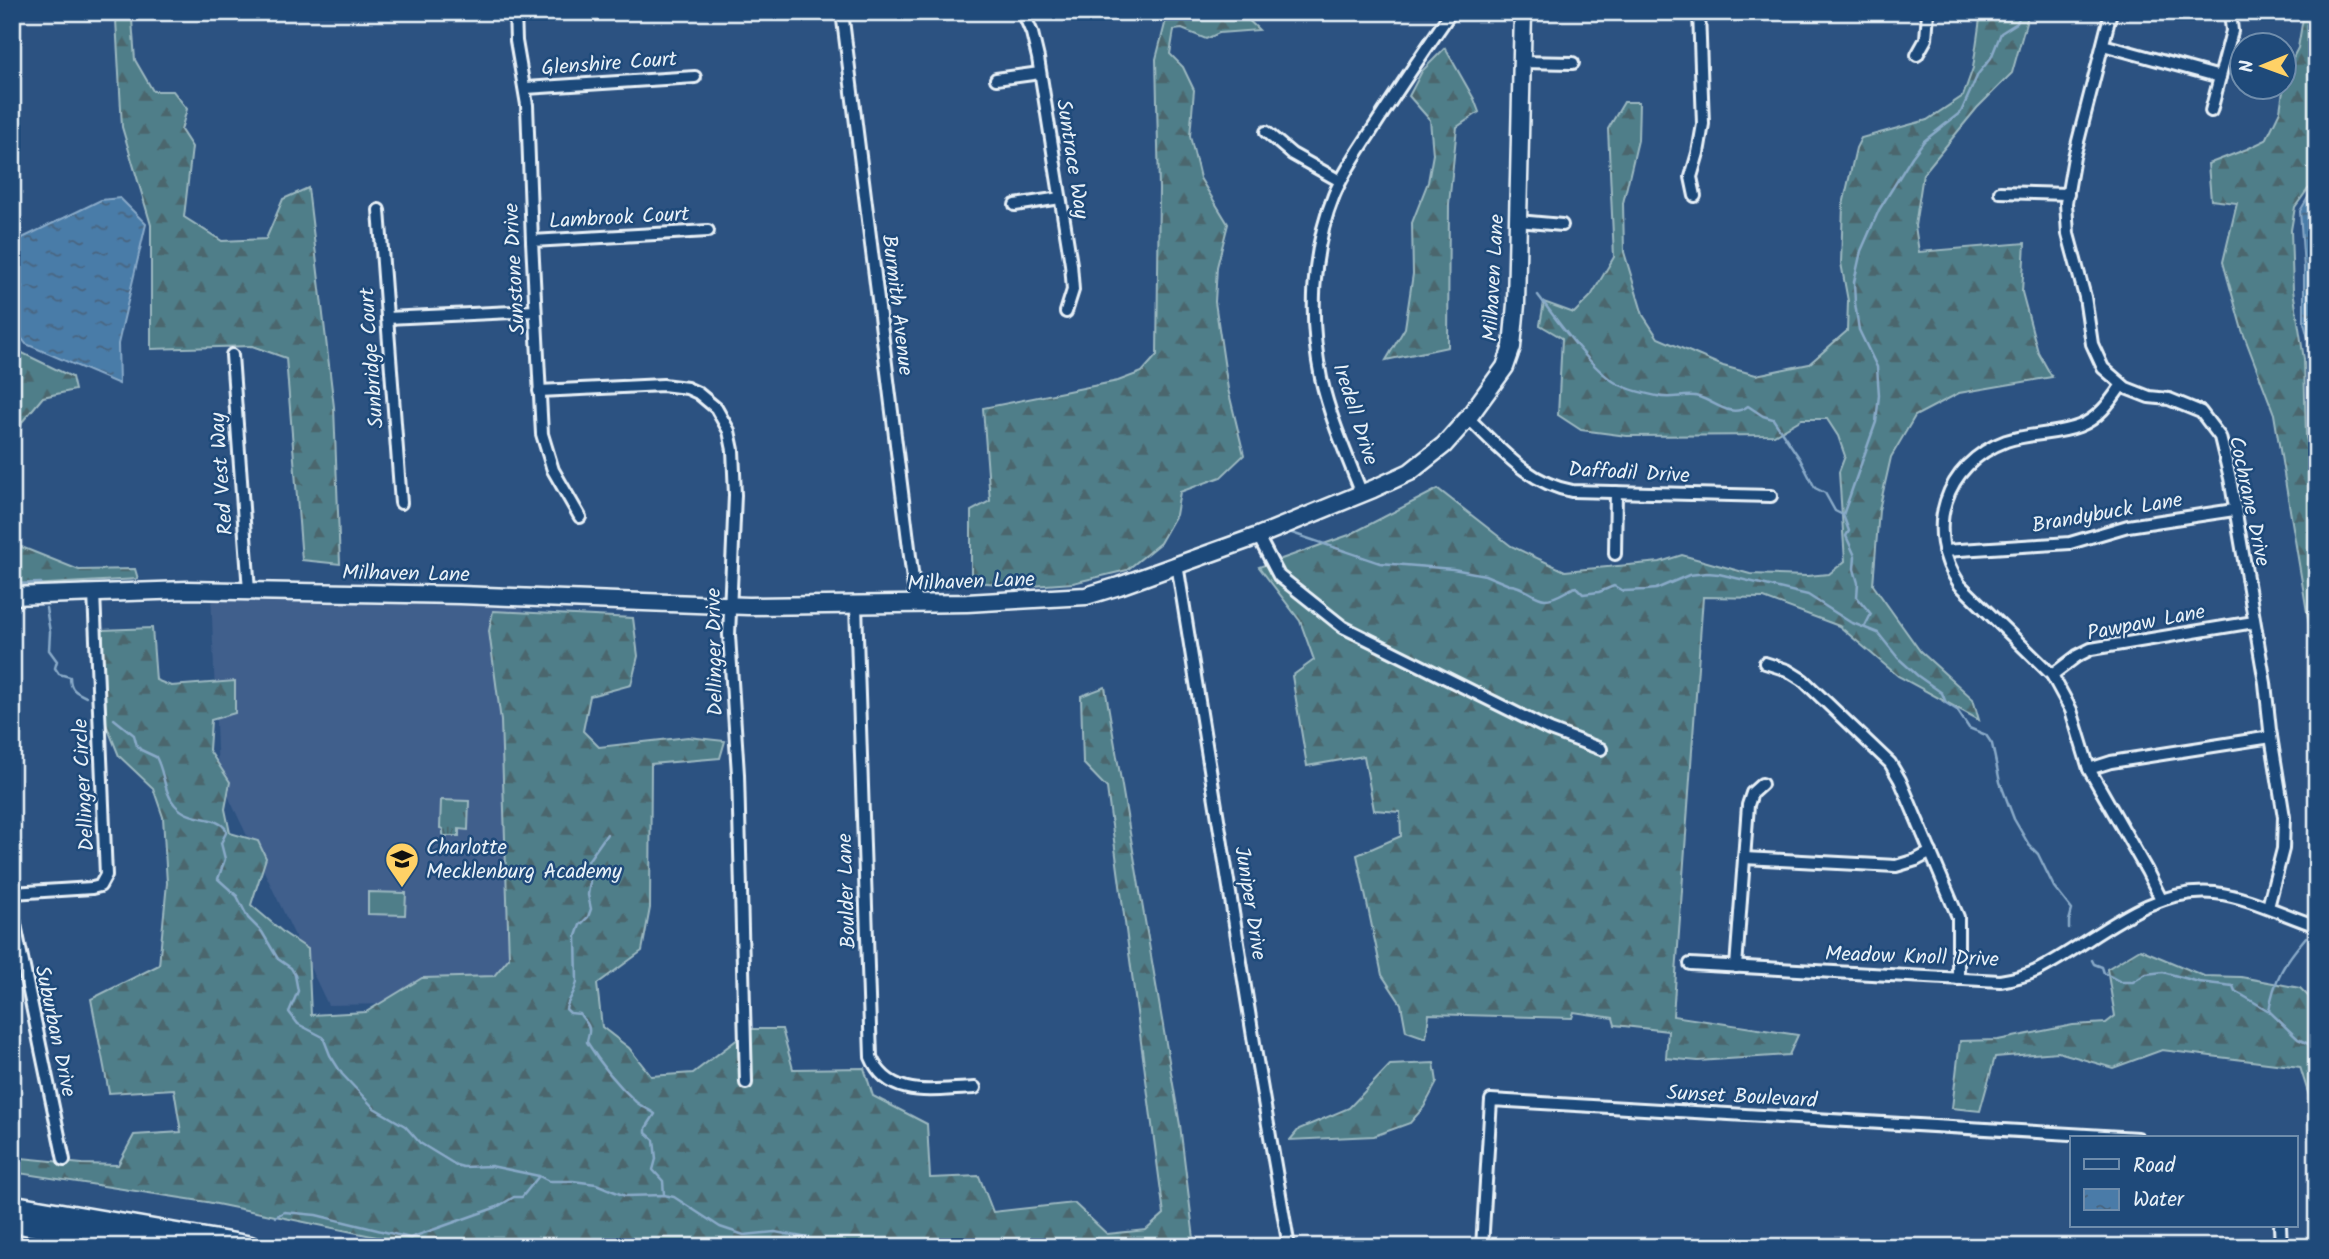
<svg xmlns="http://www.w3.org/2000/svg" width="2329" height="1259" font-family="Kalam,sans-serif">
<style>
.built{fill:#3f5e8c}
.green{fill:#4f7e89;stroke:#9cb8c0;stroke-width:2}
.forest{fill:url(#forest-firs);stroke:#9cb8c0;stroke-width:2}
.park{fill:url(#park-tufts);stroke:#9cb8c0;stroke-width:2}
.water{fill:url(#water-ripples);stroke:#89aac8;stroke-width:2}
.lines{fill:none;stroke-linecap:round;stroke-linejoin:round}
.stream{stroke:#89aac8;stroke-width:2.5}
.street-casing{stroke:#e8f1f8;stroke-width:16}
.secondary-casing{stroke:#e8f1f8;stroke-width:21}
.highway-casing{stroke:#e8f1f8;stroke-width:26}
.street{stroke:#1f4a7a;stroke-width:10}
.secondary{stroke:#1f4a7a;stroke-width:16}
.highway{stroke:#1f4a7a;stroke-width:21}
.labels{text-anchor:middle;stroke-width:5;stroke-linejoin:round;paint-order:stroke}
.street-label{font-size:21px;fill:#e8f1f8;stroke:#1f4a7a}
.poi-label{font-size:21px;fill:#e8f1f8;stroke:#1f4a7a;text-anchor:start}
</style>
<defs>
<pattern id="forest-firs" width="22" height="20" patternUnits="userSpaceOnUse" patternTransform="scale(1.75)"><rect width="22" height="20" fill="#4f7e89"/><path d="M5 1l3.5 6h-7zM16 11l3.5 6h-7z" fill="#4b666d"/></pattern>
<pattern id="park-tufts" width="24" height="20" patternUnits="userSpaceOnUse" patternTransform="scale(1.75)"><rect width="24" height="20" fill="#4f7e89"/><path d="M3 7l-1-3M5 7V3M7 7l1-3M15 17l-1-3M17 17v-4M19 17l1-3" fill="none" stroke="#4b666d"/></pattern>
<pattern id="water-ripples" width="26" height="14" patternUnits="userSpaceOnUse" patternTransform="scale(1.75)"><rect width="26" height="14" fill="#4a7ba8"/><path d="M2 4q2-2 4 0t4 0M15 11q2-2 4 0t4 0" fill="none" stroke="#48647e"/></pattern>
</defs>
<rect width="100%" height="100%" fill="#2c5281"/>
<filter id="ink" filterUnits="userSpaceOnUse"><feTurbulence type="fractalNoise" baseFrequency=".0143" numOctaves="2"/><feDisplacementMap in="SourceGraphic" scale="14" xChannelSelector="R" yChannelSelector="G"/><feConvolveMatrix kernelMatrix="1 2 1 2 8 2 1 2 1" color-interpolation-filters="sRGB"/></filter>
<g filter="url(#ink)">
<polygon class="built" points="211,591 523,598 536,1002 328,1005 218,775"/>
<polygon class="green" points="368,892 406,893 405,915 368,914"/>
<g class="forest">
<polygon points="1168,12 1240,12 1259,30 1219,33 1206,39 1182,29 1174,30 1170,54 1183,67 1194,90 1190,136 1200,178 1228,224 1217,267 1215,302 1228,389 1244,455 1221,477 1180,492 1176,515 1160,543 1127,570 1073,583 1032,586 971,582 971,511 990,501 983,408 1118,381 1142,372 1157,355 1159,189 1156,59"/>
<polygon points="1981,12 2029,12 2012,73 1977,108 1923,174 1915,226 1919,252 2025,243 2022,292 2038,352 2052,377 1959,393 1915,416 1891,457 1879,510 1873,585 1920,651 1973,699 1979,720 1898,676 1839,626 1764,598 1703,597 1673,1016 1798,1035 1789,1055 1698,1061 1666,1058 1668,1031 1615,1025 1613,1018 1574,1012 1572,1018 1429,1014 1426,1038 1406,1031 1401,1004 1382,975 1357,855 1401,836 1400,812 1374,810 1364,756 1307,766 1292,676 1314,660 1300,621 1259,567 1349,535 1438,489 1511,546 1565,571 1660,562 1682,555 1750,574 1807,576 1829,574 1845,561 1839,472 1845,456 1838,436 1827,419 1802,419 1774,435 1627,436 1581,430 1558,415 1562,338 1540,325 1544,302 1574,313 1591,296 1614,257 1608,129 1624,102 1639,102 1638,140 1623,203 1624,252 1643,315 1658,338 1723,366 1756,375 1809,364 1847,331 1848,301 1841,263 1843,205 1856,148 1861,138 1927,120 1963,96 1973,68"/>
<polygon points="2304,12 2317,12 2317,185 2308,189 2295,207 2291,230 2293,290 2304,359 2306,437 2317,479 2317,531 2310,573 2317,610 2317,672 2274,414 2242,330 2223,262 2237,203 2211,200 2208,164 2247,149 2266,140 2280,111 2286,71 2298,48"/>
<polygon points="116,20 132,20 135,60 153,91 173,91 187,109 181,130 192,147 184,217 222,241 266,239 283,199 308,188 334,407 340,564 302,560 286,358 252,346 151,349 151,225 122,127"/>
<polygon points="1445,48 1474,99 1479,112 1457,127 1449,204 1448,347 1386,360 1405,328 1413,274 1412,223 1428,182 1433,154 1430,120 1409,96 1422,71"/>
<polygon points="12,346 14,349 72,377 75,390 43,397 22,422 13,466 14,544 79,570 135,569 138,579 12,586"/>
<polygon points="493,611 633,618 638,656 631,685 590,696 583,731 599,747 688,737 725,741 720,758 651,764 650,908 642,951 597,984 602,1027 629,1048 651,1076 693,1073 751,1029 782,1029 793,1069 864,1068 873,1096 927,1124 930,1178 979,1176 993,1212 1074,1203 1107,1234 1146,1230 1164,1214 1107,788 1083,763 1081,696 1105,687 1180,1125 1195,1247 425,1247 207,1202 12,1172 12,1157 82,1164 118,1165 134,1135 181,1132 174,1089 109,1093 91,999 159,965 167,883 163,817 153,788 119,756 106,724 102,630 152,628 156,680 171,686 235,681 235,713 211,720 209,750 230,782 225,809 230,833 258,841 266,858 251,905 284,933 308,949 311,1015 366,1012 422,978 494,976 509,958 501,721 489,631"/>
<polygon points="2140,949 2204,976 2241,977 2300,988 2317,1005 2317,1100 2311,1102 2300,1067 2162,1050 2113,1068 2058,1052 1995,1057 1980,1111 1952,1108 1960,1041 1998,1040 2073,1025 2106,1023 2115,1016 2107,969"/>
<polygon points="1434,1063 1437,1082 1424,1107 1410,1123 1374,1136 1290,1140 1299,1129 1349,1108 1390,1065"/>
</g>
<polygon class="park" points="441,800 469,801 468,830 459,829 459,836 443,836 443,829 440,828"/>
<g class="water">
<polygon points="2317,182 2317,372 2304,323 2304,268 2300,211"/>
<path d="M120,198L146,224L118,344L119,384L26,344L13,327V306L22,287C9,267 11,262 18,240L101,200Z"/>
</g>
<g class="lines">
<g class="stream">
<path d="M2317,15C2305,34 2316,40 2314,59L2317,63"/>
<polyline points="2317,159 2317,172"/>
<path d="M1538,295C1556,319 1591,369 1616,383C1628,390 1643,393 1657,396C1672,400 1687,393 1699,397C1715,402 1731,419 1748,406L1763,416L1773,419L1800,459L1815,488L1825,493L1835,511L1843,515L1849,531L1846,536L1855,556L1854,569L1858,583L1857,597L1871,614L1865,626"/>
<polyline points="1843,515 1876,422 1879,395 1877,367 1859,330 1855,303 1854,282 1861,251 1879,210 1912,157 1924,141 1961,112 1978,74 1991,58 2001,33 2017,23 2021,12"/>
<path d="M1292,533L1380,563L1453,569L1485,575L1509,585C1522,584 1532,598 1545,599C1558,599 1565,590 1576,587L1583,594L1599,592L1614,586L1623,591L1646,590L1656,589L1689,575L1707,573L1719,574L1808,595L1850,622L1878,633L1898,658L1918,676L1942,693L1946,703L1957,710L1969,728L1986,735L1992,744L2000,782L2014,819L2029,845L2038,854L2054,887L2072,910L2069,921V928"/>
<polyline points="12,584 41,583"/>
<path d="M46,608L50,632L49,650L57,661L55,668L59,674L70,677C70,689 75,692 86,697"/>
<path d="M114,719L134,735L137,746L141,750L156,757C164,771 164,793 175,805C191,823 214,814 226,829V833L221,843L225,859L218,879L237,896L248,918L262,932L278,959L291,968L295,975L298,991L289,1012L298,1024L323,1037L330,1055L342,1074L374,1108L405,1126L420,1143L456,1165L463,1167L491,1166L539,1176L549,1181H573L596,1184L625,1196L664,1195L674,1197L720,1227L744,1235L775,1232L808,1238L813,1247"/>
<path d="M607,834L588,861L590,881L588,895L591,909L588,917L580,925L576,936L577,981C576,992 568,999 566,1009L570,1013L580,1014C582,1019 589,1023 589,1029C590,1033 587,1038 587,1042C600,1063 617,1084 636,1102C642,1107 649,1109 655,1114L646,1128V1133L654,1140L656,1159L653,1170L663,1181L664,1195"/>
<polyline points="2092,960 2094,964 2102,967 2104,973 2121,982 2133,982 2146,974 2163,972 2199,982 2233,986 2235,991 2269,1011 2298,1039 2317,1048"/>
<path d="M2269,1011C2274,978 2285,962 2306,937"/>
<polyline points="275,1217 284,1212 316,1215 410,1238 497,1207 514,1197 522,1197 539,1176"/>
</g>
<g class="street-casing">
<g id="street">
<polyline points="515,12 516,41 527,105 532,241 542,434 553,470 580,517"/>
<polyline points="842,12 916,604"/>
<polyline points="1023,12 1032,33 1038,58 1071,264 1073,290 1066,312"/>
<polyline points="2111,12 2074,157 2066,203 2068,234 2085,297 2092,344 2103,368 2126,388 2149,397 2169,399 2201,412 2220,437 2230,478 2265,683 2270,730 2284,817 2283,849 2268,907"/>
<polyline points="2103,45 2220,77"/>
<polyline points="1917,55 1926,39 1928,12"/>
<polyline points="1521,62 1573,63"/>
<polyline points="996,79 1040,73"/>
<polyline points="526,88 695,77"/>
<polyline points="2211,111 2232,31 2230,12"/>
<polyline points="1266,132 1292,154 1340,181"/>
<polyline points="2000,192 2068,194"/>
<polyline points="1695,196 1691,177 1698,153 1703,124 1699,12"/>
<polyline points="1015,205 1060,198"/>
<polyline points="379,210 401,503"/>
<polyline points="1518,221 1562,225"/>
<polyline points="532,241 708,231"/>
<polyline points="387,318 535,311"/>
<polyline points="232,355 249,591"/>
<path d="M2121,386C2110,402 2098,419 2079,426C2056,435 2030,433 2006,441C1944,464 1923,531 1960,585L2052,675L2071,710L2089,769L2147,871L2161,899"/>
<polyline points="539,391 663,385 687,388 698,393 716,408 729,431 733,450 735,495 729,635 738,774 746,1083"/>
<path d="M1468,418C1500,448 1527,483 1572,491L1771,496"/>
<path d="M1362,494C1347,456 1330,418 1321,378C1309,320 1311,252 1334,195C1344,171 1360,149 1374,127C1399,88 1425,50 1451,12"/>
<polyline points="1258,536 1279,576 1343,627 1550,730 1601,749"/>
<polyline points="1944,551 2070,543 2128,526 2234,510"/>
<polyline points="1615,554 1616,492"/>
<polyline points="1177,564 1255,1049 1289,1247"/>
<path d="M856,605L871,1057C889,1101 936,1089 975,1088"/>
<polyline points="1765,663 1787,670 1803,680 1890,763 1900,780 1958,917 1958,979"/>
<polyline points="2052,675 2077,656 2091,649 2254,622"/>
<polyline points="2089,769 2111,762 2271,737"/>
<polyline points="1744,858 1896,866 1916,860 1931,852"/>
<polyline points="12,893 92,888 100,886 106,875 94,593"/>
<polyline points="12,910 64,1160"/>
<path d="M1690,964L2000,981C2012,979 2025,976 2036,971C2093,943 2147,886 2215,893C2250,897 2283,915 2317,926"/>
<polyline points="1736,967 1748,805 1752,793 1762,784"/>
<polyline points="2280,1226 2281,1247"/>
<polyline points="1482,1247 1491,1100 2138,1138"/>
</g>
</g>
<g class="secondary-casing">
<polyline id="secondary" points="12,596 187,590 460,595 748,606 967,603 1086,596 1119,586 1258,536 1373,489 1410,472 1444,445 1468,418 1505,367 1512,347 1516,304 1523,12"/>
</g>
<g class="highway-casing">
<g id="highway">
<polyline points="12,1206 249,1247"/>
<polyline points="12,1221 148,1247"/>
<polyline points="12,1245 23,1247"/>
</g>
</g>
<use href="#street" class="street"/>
<use href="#secondary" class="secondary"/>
<use href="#highway" class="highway"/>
</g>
</g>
<defs>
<g id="school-pin" transform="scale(1.75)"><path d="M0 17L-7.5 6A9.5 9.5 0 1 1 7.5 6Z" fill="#ffd166" stroke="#1f4a7a"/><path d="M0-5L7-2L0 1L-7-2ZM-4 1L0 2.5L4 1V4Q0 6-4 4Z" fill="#111"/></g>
</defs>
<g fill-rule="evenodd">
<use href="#school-pin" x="402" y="859"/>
</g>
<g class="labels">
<g class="street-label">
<text transform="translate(609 63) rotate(-4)" y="7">Glenshire Court</text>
<text transform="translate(1073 159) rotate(81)" y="7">Suntrace Way</text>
<text transform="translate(619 217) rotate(-3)" y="7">Lambrook Court</text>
<text transform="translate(514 269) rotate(-93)" y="7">Sunstone Drive</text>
<text transform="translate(1493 278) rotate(-87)" y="7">Milhaven Lane</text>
<text transform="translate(898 305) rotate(83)" y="7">Burmith Avenue</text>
<text transform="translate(371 358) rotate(-94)" y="7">Sunbridge Court</text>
<text transform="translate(1356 414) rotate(72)" y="7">Iredell Drive</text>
<text transform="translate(1629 472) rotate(3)" y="7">Daffodil Drive</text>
<text transform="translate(221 474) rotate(-94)" y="7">Red Vest Way</text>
<text transform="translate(2250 501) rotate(78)" y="7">Cochrane Drive</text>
<text transform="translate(2107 512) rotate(-10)" y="7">Brandybuck Lane</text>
<text transform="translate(406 573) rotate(1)" y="7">Milhaven Lane</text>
<text transform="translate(971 581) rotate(-2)" y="7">Milhaven Lane</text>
<text transform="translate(2146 622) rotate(-11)" y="7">Pawpaw Lane</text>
<text transform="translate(714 652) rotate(-91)" y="7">Dellinger Drive</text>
<text transform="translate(83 785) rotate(-93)" y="7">Dellinger Circle</text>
<text transform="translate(846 891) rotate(-92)" y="7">Boulder Lane</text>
<text transform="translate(1251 903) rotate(81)" y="7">Juniper Drive</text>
<text transform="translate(1912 956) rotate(2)" y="7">Meadow Knoll Drive</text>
<text transform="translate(56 1031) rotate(78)" y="7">Suburban Drive</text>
<text transform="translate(1742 1096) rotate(3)" y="7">Sunset Boulevard</text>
</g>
<g class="poi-label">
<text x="426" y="854">Charlotte<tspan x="426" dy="24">Mecklenburg Academy</tspan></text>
</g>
</g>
<rect width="2329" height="1259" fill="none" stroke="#1f4a7a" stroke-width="42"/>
<rect x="21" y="21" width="2287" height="1217" fill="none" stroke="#e8f1f8" stroke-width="2.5" filter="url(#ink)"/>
<rect x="2070" y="1136" width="228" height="91" fill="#1f4a7a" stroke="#6f8dac" stroke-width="2"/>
<rect x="2084" y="1159" width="35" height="10" fill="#1f4a7a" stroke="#6f8dac" stroke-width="2"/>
<text x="2133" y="1172" font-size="21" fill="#e8f1f8">Road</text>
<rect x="2084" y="1189" width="35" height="21" fill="url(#water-ripples)" stroke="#6f8dac" stroke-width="2"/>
<text x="2133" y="1206" font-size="21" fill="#e8f1f8">Water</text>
<g transform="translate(2263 66) rotate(269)"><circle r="33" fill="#1f4a7a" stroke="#6f8dac" stroke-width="2"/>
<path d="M0-5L12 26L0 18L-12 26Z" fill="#ffd166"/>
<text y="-10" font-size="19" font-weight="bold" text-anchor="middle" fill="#e8f1f8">N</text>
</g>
</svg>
